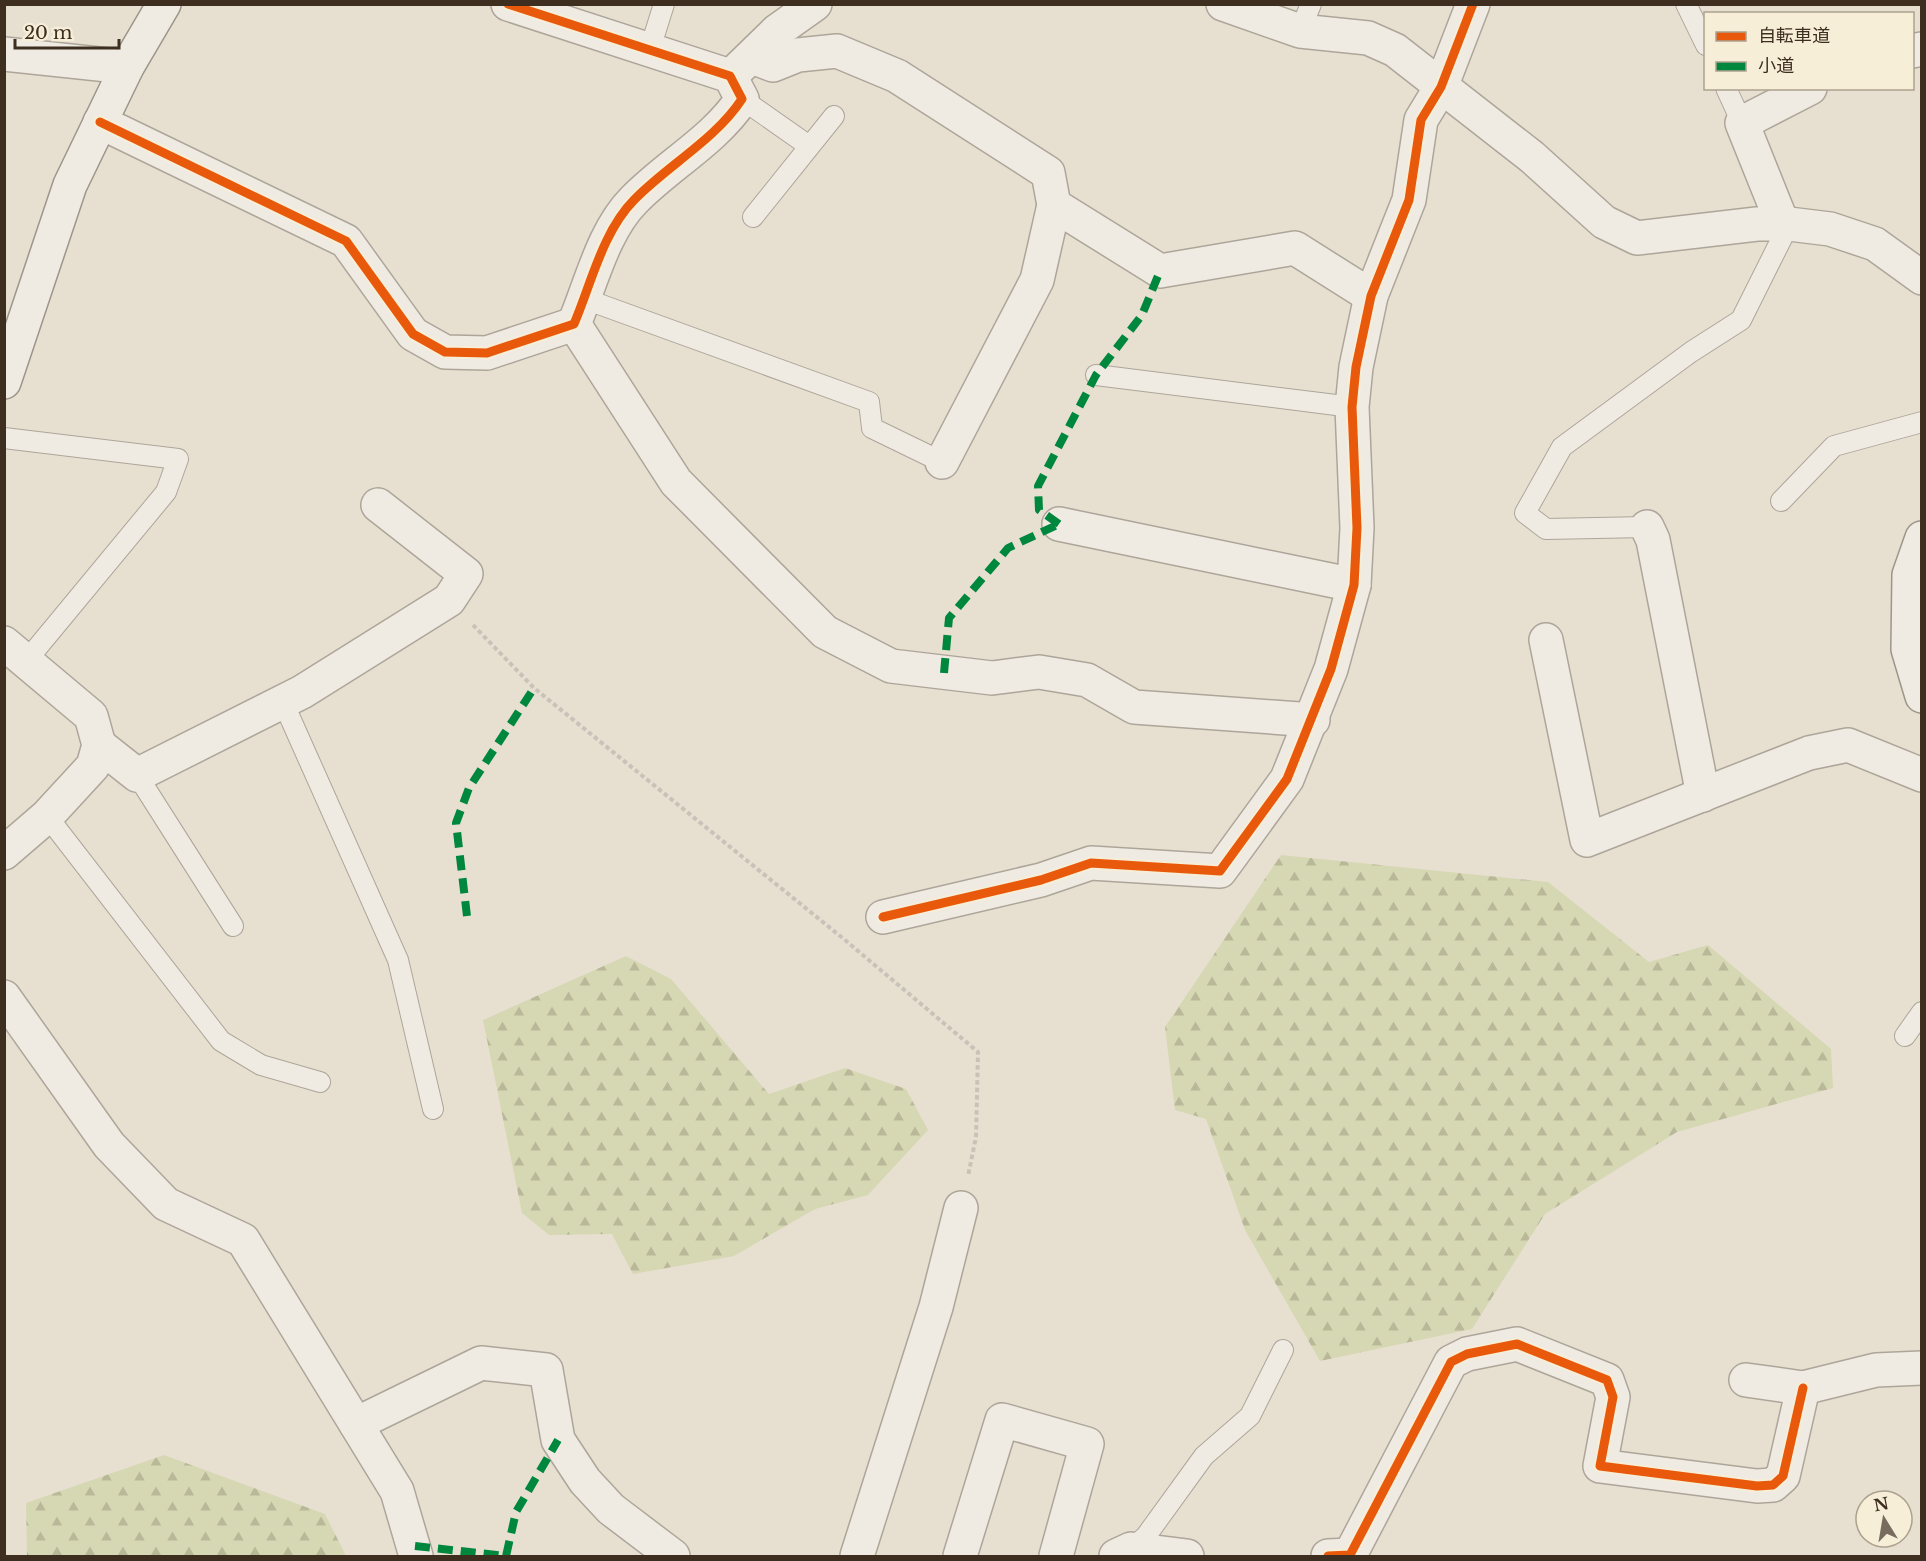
<svg xmlns="http://www.w3.org/2000/svg" width="1926" height="1561" font-family="'Libre Baskerville','Noto Sans JP',serif">
<style>
.forest{fill:url(#forest-firs)}
.lines{fill:none;stroke-linecap:round;stroke-linejoin:round}
.lane-casing{stroke:#ada599;stroke-width:22}
.street-casing{stroke:#ada599;stroke-width:36}
.secondary-casing{stroke:#9c958a;stroke-width:36}
.path{stroke:#c8c2b9;stroke-width:4;stroke-dasharray:4.5 3;stroke-linecap:butt}
.lane{stroke:#efebe3;stroke-width:20}
.street{stroke:#efebe3;stroke-width:33}
.secondary{stroke:#efebe3;stroke-width:33}
.quiet{stroke:#00873e;stroke-width:8;stroke-dasharray:15 8;stroke-linecap:butt}
.cycleway-casing{stroke:#f7eed8;stroke-width:13}
.cycleway{stroke:#e8590c;stroke-width:9}
</style>
<defs>
<pattern id="forest-firs" width="22" height="20" patternUnits="userSpaceOnUse" patternTransform="scale(1.5)"><rect width="22" height="20" fill="#d6d7b3"/><path d="M5 1l3.5 6h-7zM16 11l3.5 6h-7z" fill="#b9b99a"/></pattern>
</defs>
<rect width="100%" height="100%" fill="#e7e0d1"/>
<g class="forest">
<polygon points="1281,855 1548,882 1649,962 1708,945 1831,1049 1833,1088 1677,1132 1545,1214 1472,1329 1320,1361 1245,1230 1206,1119 1175,1110 1165,1027"/>
<polygon points="626,956 671,979 769,1094 845,1068 906,1089 928,1130 868,1195 815,1209 734,1256 633,1274 612,1234 549,1235 522,1213 483,1020"/>
<polygon points="164,1455 325,1514 346,1556 27,1556 26,1503"/>
</g>
<g class="lines">
<g class="lane-casing">
<g id="lane">
<polyline points="1686,4 1706,45"/>
<polyline points="1300,31 1311,4"/>
<polyline points="649,52 664,4"/>
<polyline points="1726,88 1742,123"/>
<polyline points="742,99 809,146"/>
<polyline points="753,217 834,116"/>
<polyline points="585,299 869,402 872,428 942,462"/>
<polyline points="1096,375 1352,407"/>
<polyline points="4,438 178,459 166,492 27,660"/>
<polyline points="1781,501 1834,446 1922,422"/>
<polyline points="1647,527 1546,529 1525,513 1562,447 1691,352 1741,320 1789,224"/>
<polyline points="283,702 398,960 433,1109"/>
<polyline points="137,775 233,926"/>
<polyline points="47,816 221,1041 261,1065 320,1082"/>
<polyline points="1905,1036 1922,1012"/>
<polyline points="1131,1549 1146,1536 1204,1456 1250,1416 1283,1350"/>
</g>
</g>
<g class="street-casing">
<g id="street">
<polyline points="1223,4 1300,31 1368,38 1395,50 1532,157 1604,222 1637,238 1757,224 1789,224 1830,229 1875,244 1922,278"/>
<polyline points="1912,51 1922,49"/>
<polyline points="4,54 127,67"/>
<polyline points="752,57 773,65 798,55 837,51 897,76 1048,173 1054,205 1160,271 1295,248 1371,296"/>
<polyline points="736,71 777,31 815,4"/>
<path d="M100,122L346,241L413,334L445,352L487,353L574,324C591,284 603,231 634,200C668,165 715,140 742,99L730,76L508,4"/>
<polyline points="1783,225 1742,123 1810,88"/>
<polyline points="574,324 676,482 825,632 891,666 992,678 1039,672 1087,680 1134,707 1313,720"/>
<polyline points="942,462 1037,280 1054,205"/>
<polyline points="1059,524 1354,585"/>
<polyline points="1647,527 1653,540 1703,795"/>
<polyline points="1546,640 1587,840 1809,753 1848,745 1922,775"/>
<polyline points="4,643 91,716 99,745 93,766 47,816 4,853"/>
<polyline points="99,745 137,775 302,692 449,600 466,574 378,505"/>
<polyline points="883,917 1041,880 1091,863 1220,871 1287,779 1331,669 1354,585 1357,528 1352,407 1356,367 1371,296 1409,200 1421,120 1441,87 1473,4"/>
<polyline points="4,997 109,1145 166,1204 243,1240 397,1491 416,1556"/>
<polyline points="1746,1380 1803,1388 1876,1370 1922,1368"/>
<polyline points="356,1424 481,1363 546,1370 558,1440 585,1481 611,1509 673,1556"/>
<polyline points="857,1556 936,1307 961,1208"/>
<polyline points="960,1556 1002,1420 1087,1444 1056,1556"/>
<polyline points="1116,1556 1131,1549 1187,1556"/>
<polyline points="1328,1556 1350,1555 1451,1362 1467,1354 1517,1344 1607,1380 1613,1397 1600,1466 1757,1486 1773,1485 1783,1476 1803,1388"/>
</g>
</g>
<g class="secondary-casing">
<g id="secondary">
<polyline points="4,382 70,185 127,67 164,4"/>
<polyline points="1922,538 1909,575 1908,649 1922,696"/>
</g>
</g>
<polyline class="path" points="473,625 534,688 845,940 978,1052 976,1137 968,1176"/>
<use href="#lane" class="lane"/>
<use href="#street" class="street"/>
<use href="#secondary" class="secondary"/>
<g class="quiet">
<polyline points="1059,524 1039,510 1038,486 1096,375 1142,315 1160,271"/>
<polyline points="944,673 949,618 1008,548 1059,524"/>
<polyline points="467,916 456,823 469,788 534,688"/>
<polyline points="415,1546 506,1556 516,1512 558,1440"/>
</g>
<g class="cycleway-casing">
<g id="cycleway">
<path d="M100,122L346,241L413,334L445,352L487,353L574,324C591,284 603,231 634,200C668,165 715,140 742,99L730,76L508,4"/>
<polyline points="883,917 1041,880 1091,863 1220,871 1287,779 1331,669 1354,585 1357,528 1352,407 1356,367 1371,296 1409,200 1421,120 1441,87 1473,4"/>
<polyline points="1328,1556 1350,1555 1451,1362 1467,1354 1517,1344 1607,1380 1613,1397 1600,1466 1757,1486 1773,1485 1783,1476 1803,1388"/>
</g>
</g>
<use href="#cycleway" class="cycleway"/>
</g>
<rect width="1926" height="1561" fill="none" stroke="#3d2e20" stroke-width="12"/>
<rect x="1704" y="12" width="210" height="78" fill="#f7eed8" stroke="#ada18e" stroke-width="1.5"/>
<rect x="1716" y="32" width="30" height="9" fill="#e8590c" stroke="#ada18e" stroke-width="1.5"/>
<text x="1758" y="42" font-size="18" fill="#3d2e20">自転車道</text>
<rect x="1716" y="62" width="30" height="9" fill="#00873e" stroke="#ada18e" stroke-width="1.5"/>
<text x="1758" y="72" font-size="18" fill="#3d2e20">小道</text>
<g transform="translate(1884 1519) rotate(349)"><circle r="28" fill="#f7eed8" stroke="#ada18e" stroke-width="1.5"/>
<path d="M0-4.5L10 22L0 15L-10 22Z" fill="#786c5e"/>
<text y="-9" font-size="16" font-weight="bold" text-anchor="middle" fill="#3d2e20">N</text>
</g>
<path d="M15 39v9h104v-9" fill="none" stroke="#3d2e20" stroke-width="3"/>
<text x="24" y="39" font-size="18" fill="#3d2e20" stroke="#f7eed8" stroke-width="4.5" paint-order="stroke">20 m</text>
</svg>
